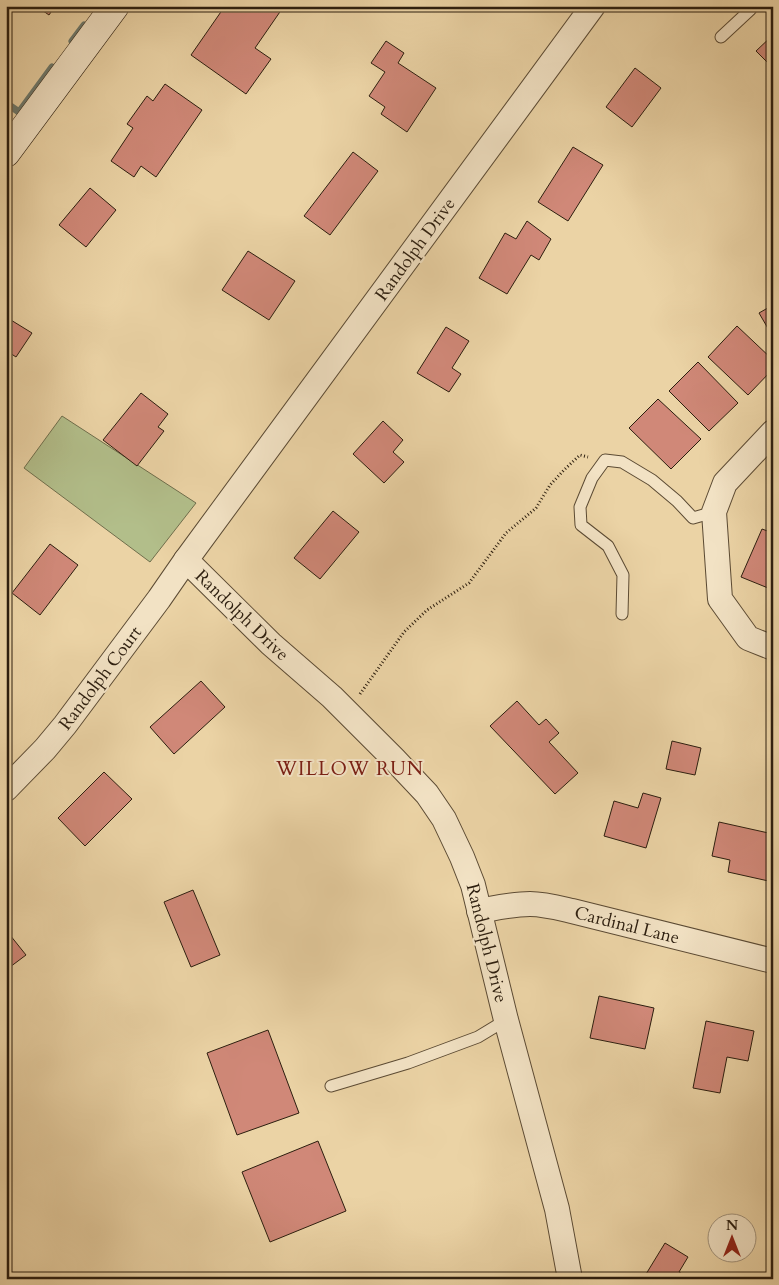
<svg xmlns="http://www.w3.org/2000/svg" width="779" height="1285" font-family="Cardo,serif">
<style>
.green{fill:#b2be8a;stroke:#6f6e4c}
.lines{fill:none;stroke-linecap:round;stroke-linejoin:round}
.stream{stroke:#6d7a6e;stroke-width:7}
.building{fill:#d08878;stroke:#2c1e0f}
.lane-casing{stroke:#5c4b34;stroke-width:13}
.street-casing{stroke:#5c4b34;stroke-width:26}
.secondary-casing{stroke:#2c1e0f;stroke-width:29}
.path{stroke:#2c1e0f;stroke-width:3;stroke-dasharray:1 2.5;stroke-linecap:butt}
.lane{stroke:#f2e2c4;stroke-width:11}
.street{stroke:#f2e2c4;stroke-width:24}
.secondary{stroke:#f2e2c4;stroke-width:28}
.labels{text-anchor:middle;stroke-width:4;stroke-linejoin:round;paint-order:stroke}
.street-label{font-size:18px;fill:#2c1e0f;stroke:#f2e2c4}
.neighbourhood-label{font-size:19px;letter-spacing:1px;fill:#7a1f14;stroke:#f2e2c4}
</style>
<rect width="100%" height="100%" fill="#ebd3a5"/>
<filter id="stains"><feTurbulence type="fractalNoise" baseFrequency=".004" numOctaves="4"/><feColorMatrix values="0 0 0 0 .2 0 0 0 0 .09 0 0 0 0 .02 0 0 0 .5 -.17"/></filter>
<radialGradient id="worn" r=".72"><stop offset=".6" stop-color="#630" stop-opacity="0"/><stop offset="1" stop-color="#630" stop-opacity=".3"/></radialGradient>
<polygon class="green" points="62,416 196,503 150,562 24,468"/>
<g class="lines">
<g class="stream">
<polyline points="72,41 84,25"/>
<polyline points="6,103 19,112 52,67"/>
</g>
</g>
<g class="building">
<polygon points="36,6 55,6 49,15"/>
<polygon points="225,6 284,6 255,48 271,59 246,94 191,55"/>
<polygon points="773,35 773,68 756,51"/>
<polygon points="386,41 404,53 398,63 436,88 407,132 381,114 385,107 369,96 385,72 371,63"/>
<polygon points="635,68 661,88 632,127 606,107"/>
<polygon points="165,84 202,110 156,177 141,166 134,177 111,161 133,128 127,124 147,96 153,101"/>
<polygon points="573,147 603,165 568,221 538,202"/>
<polygon points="353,152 378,171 330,235 304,216"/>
<polygon points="90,188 116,210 86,247 59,225"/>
<polygon points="527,221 551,239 539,260 531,255 507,294 479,278 505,233 516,239"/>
<polygon points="248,251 295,281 269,320 222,290"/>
<polygon points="773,305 773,337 759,313"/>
<polygon points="6,317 32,333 16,357 7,351 6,352"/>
<polygon points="737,326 773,360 773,369 748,395 708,357"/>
<polygon points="446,327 469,341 452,368 461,374 449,392 417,373"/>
<polygon points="698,362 738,403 709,431 669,391"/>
<polygon points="141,393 168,414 158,427 164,431 137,466 103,440"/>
<polygon points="658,399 701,439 671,469 629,428"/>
<polygon points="383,421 403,440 393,452 404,462 384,483 353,454"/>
<polygon points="333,511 359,532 320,579 294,558"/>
<polygon points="762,529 773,533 773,590 741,577"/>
<polygon points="50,544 78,565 40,615 12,593"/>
<polygon points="201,681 225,707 174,754 150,727"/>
<polygon points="517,701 539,725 546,719 559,733 549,742 578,773 555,794 490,726"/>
<polygon points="672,741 701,748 695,775 666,769"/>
<polygon points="104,772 132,799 85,846 58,818"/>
<polygon points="643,793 661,798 646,848 604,836 614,801 638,808"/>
<polygon points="719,822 773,834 773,882 728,872 730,860 712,856"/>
<polygon points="193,890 220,955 191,967 164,902"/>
<polygon points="6,930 26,955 6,970"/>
<polygon points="599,996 654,1008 645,1049 590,1038"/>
<polygon points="706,1021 754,1031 748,1061 727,1057 720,1093 693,1088"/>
<polygon points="268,1030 299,1113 237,1135 207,1053"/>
<polygon points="318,1141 346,1211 270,1242 242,1172"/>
<polygon points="665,1243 688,1257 679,1272 690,1279 643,1279"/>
</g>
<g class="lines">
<g class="lane-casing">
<g id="lane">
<polyline points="721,37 750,10 753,6"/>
<polyline points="622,614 623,575 608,546 581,525 580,507 592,478 605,460 622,462 652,480 677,501 693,518 714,512"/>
<polyline points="331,1086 408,1063 478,1037 506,1020"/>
</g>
</g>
<g class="street-casing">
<g id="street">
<polyline points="773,432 725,483 714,512 720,599 748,638 773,648"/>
<polyline points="186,560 271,644 332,697 394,759 427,794 444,819 462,857 473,885 506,1020 557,1209 570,1279"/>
<polyline points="6,789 45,749 65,725 159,599 186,560 593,6"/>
<path d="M479,911C496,908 513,904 530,904C544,904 559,908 572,911L773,961"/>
</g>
</g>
<g class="secondary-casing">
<polyline id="secondary" points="6,153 115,6"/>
</g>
<polyline class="path" points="360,694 404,632 427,610 469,583 506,533 536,508 550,485 565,469 580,455 588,457"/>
<use href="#lane" class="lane"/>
<use href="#street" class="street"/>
<use href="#secondary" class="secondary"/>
</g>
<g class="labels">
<g class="street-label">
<text transform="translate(415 249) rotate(-54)" y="6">Randolph Drive</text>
<text transform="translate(242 615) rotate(44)" y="6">Randolph Drive</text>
<text transform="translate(100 678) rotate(-53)" y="6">Randolph Court</text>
<text transform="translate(627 925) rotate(14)" y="6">Cardinal Lane</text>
<text transform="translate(487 943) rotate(76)" y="6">Randolph Drive</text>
</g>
<g class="neighbourhood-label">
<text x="350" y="775">WILLOW RUN</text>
</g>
</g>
<rect width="779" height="1285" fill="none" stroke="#ebd3a5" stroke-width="25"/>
<rect x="8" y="8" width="764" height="1270" fill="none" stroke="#2c1e0f" stroke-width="2.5"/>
<rect x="12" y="12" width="754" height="1260" fill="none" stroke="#2c1e0f"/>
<g transform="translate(732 1238)"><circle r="24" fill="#f2e2c4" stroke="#a3947c"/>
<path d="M0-4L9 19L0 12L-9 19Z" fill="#8f2418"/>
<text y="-8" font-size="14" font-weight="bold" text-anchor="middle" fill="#2c1e0f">N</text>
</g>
<rect width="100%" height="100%" filter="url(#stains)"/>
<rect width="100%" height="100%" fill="url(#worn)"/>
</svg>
